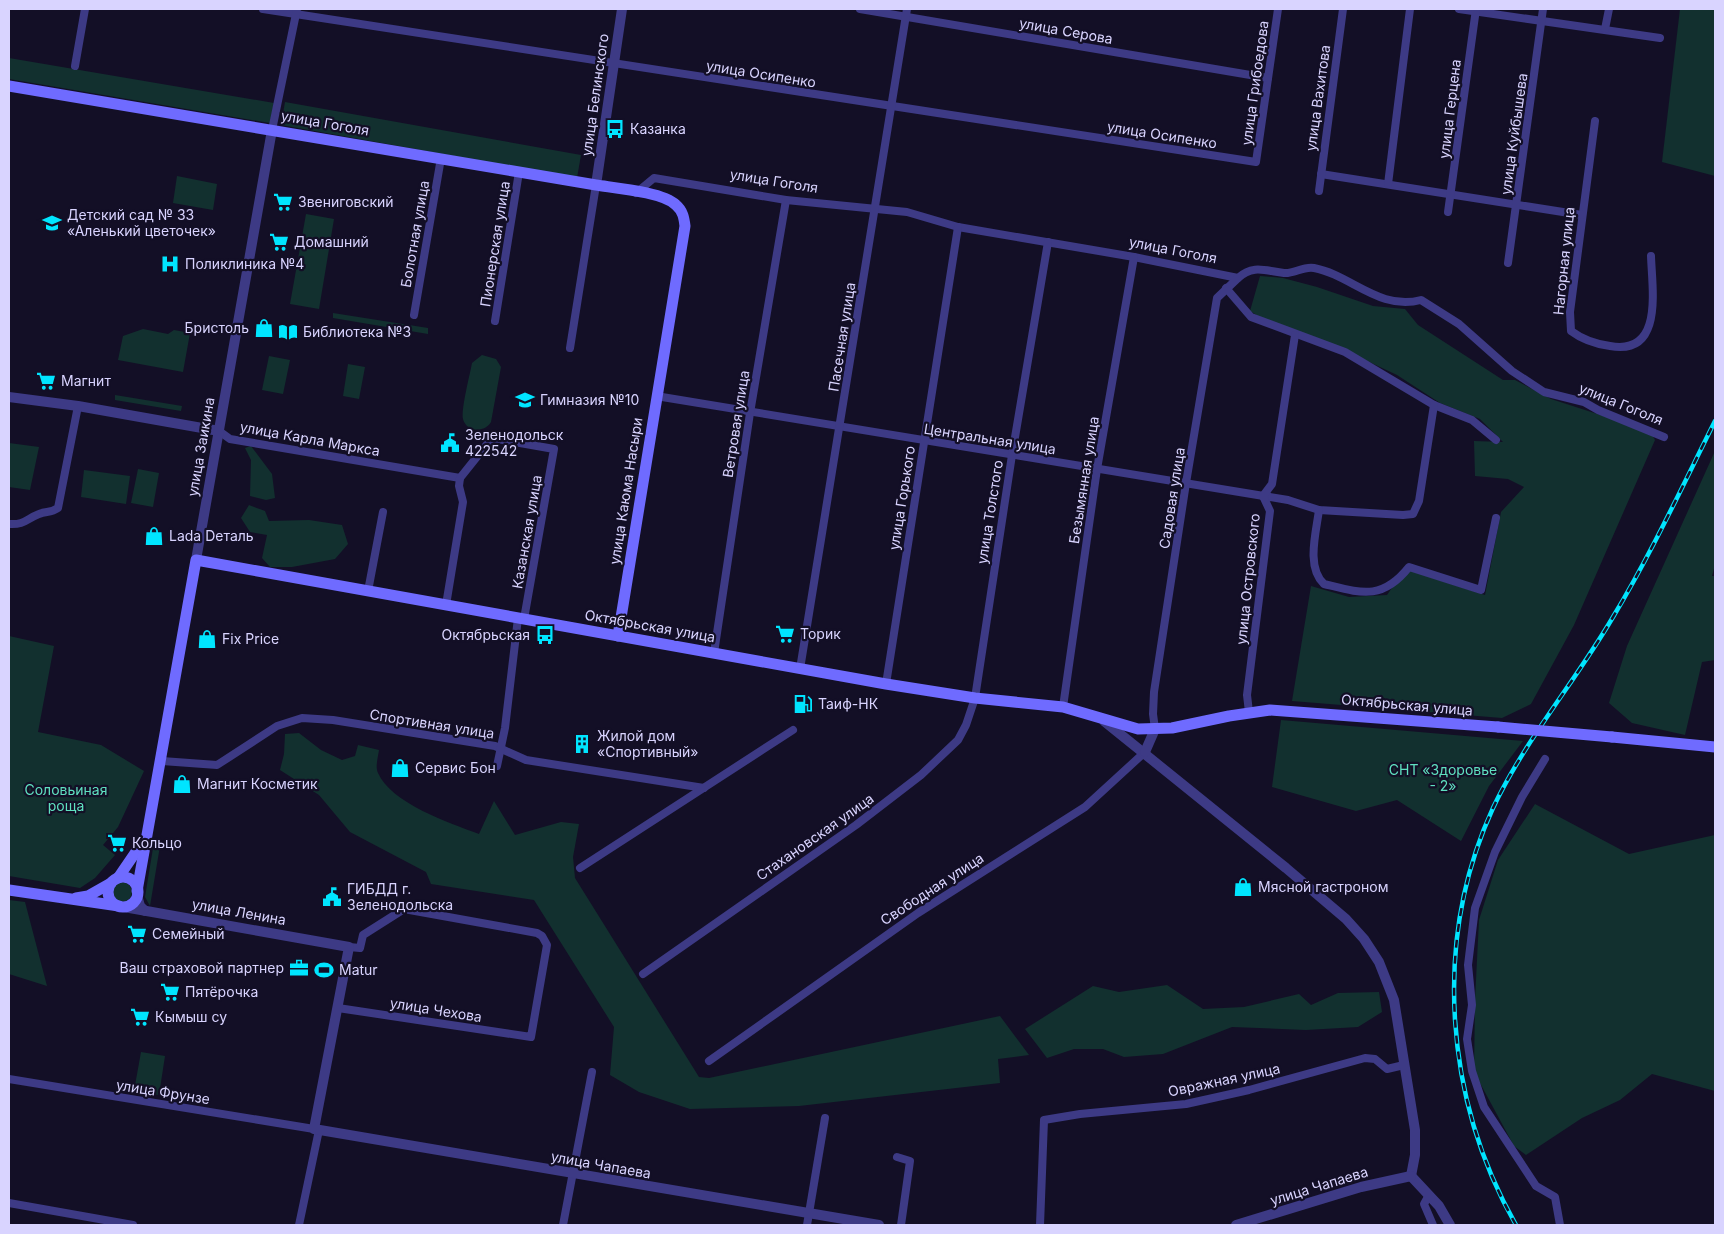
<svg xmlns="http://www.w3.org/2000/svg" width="1724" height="1234" font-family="Inter,sans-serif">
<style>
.green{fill:#12302f}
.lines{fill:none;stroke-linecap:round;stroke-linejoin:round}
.minor{stroke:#3d3a85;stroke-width:8}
.tertiary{stroke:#3d3a85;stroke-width:10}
.secondary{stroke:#6f6bff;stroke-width:11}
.rail-casing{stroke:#00e5ff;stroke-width:4.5}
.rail{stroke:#130f26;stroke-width:2.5;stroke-dasharray:8;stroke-linecap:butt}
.secondary-bridge{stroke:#6f6bff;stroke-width:11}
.labels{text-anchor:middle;stroke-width:4.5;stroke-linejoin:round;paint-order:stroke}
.street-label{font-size:14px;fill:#d9d4ff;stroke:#130f26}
.poi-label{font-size:14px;fill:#d9d4ff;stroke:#130f26;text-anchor:start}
.park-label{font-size:14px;fill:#5fe0c0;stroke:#130f26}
</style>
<rect width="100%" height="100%" fill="#130f26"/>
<g class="green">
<polygon points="1680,9 1715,9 1715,176 1662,162"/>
<polygon points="9,58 274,103 270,123 9,79"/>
<polygon points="285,102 581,155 577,178 281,125"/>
<polygon points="177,176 217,184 213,210 173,203"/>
<polygon points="306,214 334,219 319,309 290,304"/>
<polygon points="1260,276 1283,278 1317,287 1373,306 1405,309 1418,325 1503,380 1515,380 1551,399 1650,431 1655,440 1574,625 1531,704 1502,718 1292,701 1311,586 1349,597 1387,595 1405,569 1485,595 1501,512 1524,487 1508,479 1475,476 1474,441 1503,442 1480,419 1440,403 1397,375 1331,344 1263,319 1250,311"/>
<polygon points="333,313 428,328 428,334 333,318"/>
<polygon points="143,329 168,334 174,330 190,333 183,372 118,360 123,336"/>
<path d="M482,355L496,359L501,367L491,422C485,433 466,432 463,419C461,409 470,374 472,363Z"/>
<polygon points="269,356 290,360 283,394 262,390"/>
<polygon points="348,364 365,367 359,399 343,396"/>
<polygon points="115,395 182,406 181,411 115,400"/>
<polygon points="9,443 39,447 30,490 9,487"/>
<polygon points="251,446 272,474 275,498 266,500 250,496 251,460 245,448"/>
<polygon points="1715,451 1715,565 1712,576 1715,576 1715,660 1702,662 1685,735 1632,723 1609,703 1627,646"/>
<polygon points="138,469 159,473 153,507 131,503"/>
<polygon points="84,470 130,476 126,504 81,497"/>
<polygon points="249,505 265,511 269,521 309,520 342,525 348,544 335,559 292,567 270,567 262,558 267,535 250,532 241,518"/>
<polygon points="9,636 54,646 38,732 101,745 144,771 118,827 103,845 115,855 95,878 80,888 9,876"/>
<polygon points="1281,720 1523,741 1489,786 1461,841 1397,800 1356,811 1272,787"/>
<path d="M299,733L321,750L342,760L355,756L358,745L379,750C378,757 375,767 378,773C391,803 449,823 479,834L494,801L515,835L561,822L579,824L573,857L575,878L699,1077L709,1078L1000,1016L1029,1055L998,1059L1000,1083L799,1106L690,1109L639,1092L610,1075L614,1027L534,900L431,884L426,872L350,832L319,795L280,770L284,754L285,734Z"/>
<polygon points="1535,804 1629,854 1715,835 1715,1091 1652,1074 1620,1100 1582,1118 1526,1155 1514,1146 1474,1072 1475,1000 1479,920 1498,860"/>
<polygon points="157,840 161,840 150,906 145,897 154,842"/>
<circle cx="122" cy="892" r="10"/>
<polygon points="9,900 25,902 47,986 9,974"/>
<polygon points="1167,985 1203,1009 1244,1007 1299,994 1311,1005 1338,993 1379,992 1382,1012 1358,1027 1306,1030 1232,1027 1163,1054 1124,1057 1103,1049 1074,1049 1047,1058 1025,1029 1093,986 1119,992"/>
<polygon points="141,1052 165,1056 159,1095 134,1091"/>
</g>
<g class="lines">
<g class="minor">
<polyline points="263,9 1256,162 1278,9"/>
<polyline points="860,9 1268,78"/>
<polyline points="1459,9 1660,38"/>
<polyline points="1605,29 1609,9"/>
<polyline points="75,66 85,9"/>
<path d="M1595,121L1570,312L1571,331C1583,340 1595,344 1610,346C1664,356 1652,289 1651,256"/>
<polyline points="272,130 297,9"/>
<polyline points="1321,174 1582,215"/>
<polyline points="1388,184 1410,9"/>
<polyline points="1319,191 1343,9"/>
<path d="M636,193L654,178L786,200L907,212L958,227L1134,257L1238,278C1253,264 1266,271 1284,273C1294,274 1303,266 1314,268C1351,275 1379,311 1421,300L1459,324L1512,371L1544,392L1584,402L1598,410L1664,437"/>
<polyline points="1448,212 1476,9"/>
<polyline points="1508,263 1543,9"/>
<polyline points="1226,288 1251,317 1345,352 1434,405 1472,420 1496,440"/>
<polyline points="414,315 441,158"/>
<polyline points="495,321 519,172"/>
<polyline points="570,348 596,185"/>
<polyline points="656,396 1288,500 1319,510 1403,515 1413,514 1419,501 1434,405"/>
<polyline points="219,431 230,439 460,478"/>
<path d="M1319,510C1316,533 1306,567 1324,584C1361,593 1382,601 1409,567L1481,590L1496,518"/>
<path d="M9,524C25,525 26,519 39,514C46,511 51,513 58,508L78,406"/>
<polyline points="368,591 383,512"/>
<polyline points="446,605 463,502 459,486 460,478 492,438 554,449 524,619"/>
<polyline points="714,653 750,413 786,200"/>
<polyline points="800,669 907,9"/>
<polyline points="886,684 958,227"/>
<polyline points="1063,707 1097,469 1134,257"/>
<polyline points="1249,712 1247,695 1270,511 1263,496 1272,484 1295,335"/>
<polyline points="1155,729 1153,714 1154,692 1186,483 1217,298 1238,278"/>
<polyline points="1545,759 1522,797 1495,852 1475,908 1468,965 1472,1005 1467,1039 1472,1071 1484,1107 1536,1186 1555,1197 1560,1225"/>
<polyline points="162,761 217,765 277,726 302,718 333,720 495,746 526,760 704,788"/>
<polyline points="497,766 505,728 518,618"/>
<polyline points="580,868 793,730"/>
<polyline points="643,974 856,825 921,775 958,740 966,725 975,698 1012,455 1048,242"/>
<polyline points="338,1008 531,1037 547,945 542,936 537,933 404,909 363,935 360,948 349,947"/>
<polyline points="709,1061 918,913 1085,807 1145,752"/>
<polyline points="9,1079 314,1129"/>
<polyline points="897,1157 910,1161 901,1225"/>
<polyline points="1429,1195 1424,1204 1433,1225"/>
<polyline points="9,1203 133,1225"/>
<polyline points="299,1225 319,1130"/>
<polyline points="563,1225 592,1072"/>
<polyline points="807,1225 825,1118"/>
<polyline points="1040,1225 1044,1120 1080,1114 1186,1104 1249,1090 1365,1058 1375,1059 1387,1069 1404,1065"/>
</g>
<g class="tertiary">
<polyline points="596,185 622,9"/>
<polyline points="9,397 78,406 219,431"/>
<polyline points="196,560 272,130"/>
<polyline points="1104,721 1286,868 1346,919 1364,939 1379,962 1394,1000 1415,1130 1415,1155 1411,1176"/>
<polyline points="1145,752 1155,729"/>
<polyline points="137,895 140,906 145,911"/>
<polyline points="124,907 349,947 314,1129 879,1225"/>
<polyline points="1411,1176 1439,1206 1450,1225"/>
<polyline points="1236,1225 1361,1187 1411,1176"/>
</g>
<g class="secondary">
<path d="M9,86L596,185C615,188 663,192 676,205C683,211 684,218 685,226L618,636"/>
<polyline points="1612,737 1715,747"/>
<circle cx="123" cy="892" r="15"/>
<polyline points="118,878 144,840"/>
<polyline points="9,890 119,906"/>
<polyline points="137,891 196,560 886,684 975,698 1063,707 1138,729 1172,728 1229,716 1270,710 1498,727"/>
<polyline points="76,898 88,896 111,883"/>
</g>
<g class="rail-casing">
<path id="rail" d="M1516,1225C1445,1100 1432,941 1493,808C1525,740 1575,682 1613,617C1651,554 1682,487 1715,421"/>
</g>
<use href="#rail" class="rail"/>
<polyline class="secondary-bridge" points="1498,727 1612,737"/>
</g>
<defs>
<g id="bus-bare" transform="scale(1.5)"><path d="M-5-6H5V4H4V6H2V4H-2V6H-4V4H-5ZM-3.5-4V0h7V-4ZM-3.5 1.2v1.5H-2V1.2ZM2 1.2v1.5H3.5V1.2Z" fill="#00e5ff" stroke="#130f26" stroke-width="2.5" paint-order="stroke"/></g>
<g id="supermarket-bare" transform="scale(1.5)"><path d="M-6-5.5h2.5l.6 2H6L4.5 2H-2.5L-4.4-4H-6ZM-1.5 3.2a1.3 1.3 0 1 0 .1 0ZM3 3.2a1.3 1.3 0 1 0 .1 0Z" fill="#00e5ff" stroke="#130f26" stroke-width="2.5" paint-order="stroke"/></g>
<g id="school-bare" transform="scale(1.5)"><path d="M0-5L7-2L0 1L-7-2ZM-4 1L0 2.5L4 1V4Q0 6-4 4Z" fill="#00e5ff" stroke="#130f26" stroke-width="2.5" paint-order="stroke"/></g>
<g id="hospital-bare" transform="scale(1.5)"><path d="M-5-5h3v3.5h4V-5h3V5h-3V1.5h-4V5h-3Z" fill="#00e5ff" stroke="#130f26" stroke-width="2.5" paint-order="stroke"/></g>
<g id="shop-bare" transform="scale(1.5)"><path d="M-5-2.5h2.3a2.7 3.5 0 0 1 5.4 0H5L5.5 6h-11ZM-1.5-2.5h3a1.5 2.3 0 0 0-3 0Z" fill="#00e5ff" stroke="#130f26" stroke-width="2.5" paint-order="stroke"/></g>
<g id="library-bare" transform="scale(1.5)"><path d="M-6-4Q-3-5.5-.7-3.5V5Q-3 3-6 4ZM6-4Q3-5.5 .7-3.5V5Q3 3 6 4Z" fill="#00e5ff" stroke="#130f26" stroke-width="2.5" paint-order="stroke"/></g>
<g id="civic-bare" transform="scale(1.5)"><path d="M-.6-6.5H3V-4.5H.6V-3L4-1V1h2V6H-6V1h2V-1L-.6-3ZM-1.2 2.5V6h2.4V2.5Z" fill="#00e5ff" stroke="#130f26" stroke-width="2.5" paint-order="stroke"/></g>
<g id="fuel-bare" transform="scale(1.5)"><path d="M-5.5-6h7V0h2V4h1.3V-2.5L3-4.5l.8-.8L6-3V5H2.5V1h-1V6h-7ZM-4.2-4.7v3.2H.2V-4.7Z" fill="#00e5ff" stroke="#130f26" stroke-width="2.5" paint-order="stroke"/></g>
<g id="building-bare" transform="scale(1.5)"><path d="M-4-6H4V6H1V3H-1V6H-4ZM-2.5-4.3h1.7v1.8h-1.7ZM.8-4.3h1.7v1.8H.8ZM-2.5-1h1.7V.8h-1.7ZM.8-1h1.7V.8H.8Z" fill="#00e5ff" stroke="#130f26" stroke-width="2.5" paint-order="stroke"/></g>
<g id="office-bare" transform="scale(1.5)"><path d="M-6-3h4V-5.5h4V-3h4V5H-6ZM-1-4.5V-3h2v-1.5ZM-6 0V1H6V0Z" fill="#00e5ff" stroke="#130f26" stroke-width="2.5" paint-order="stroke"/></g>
<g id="stadium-bare" transform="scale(1.5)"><path d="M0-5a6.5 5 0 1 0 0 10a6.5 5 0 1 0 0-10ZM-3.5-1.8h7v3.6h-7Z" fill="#00e5ff" stroke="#130f26" stroke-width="2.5" paint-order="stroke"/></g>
</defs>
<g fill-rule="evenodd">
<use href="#bus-bare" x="615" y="129"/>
<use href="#supermarket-bare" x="283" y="202"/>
<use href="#school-bare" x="52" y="223"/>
<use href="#supermarket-bare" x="279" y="242"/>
<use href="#hospital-bare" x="170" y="264"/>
<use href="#shop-bare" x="264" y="328"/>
<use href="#library-bare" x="288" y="332"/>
<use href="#supermarket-bare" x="46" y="381"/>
<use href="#school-bare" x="525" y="400"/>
<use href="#civic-bare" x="450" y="443"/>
<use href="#shop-bare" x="154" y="536"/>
<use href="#supermarket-bare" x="785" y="634"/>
<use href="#bus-bare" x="545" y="635"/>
<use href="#shop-bare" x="207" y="639"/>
<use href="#fuel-bare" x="803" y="704"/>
<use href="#building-bare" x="582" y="744"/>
<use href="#shop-bare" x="400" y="768"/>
<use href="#shop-bare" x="182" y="784"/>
<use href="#supermarket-bare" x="117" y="843"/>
<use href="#shop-bare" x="1243" y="887"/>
<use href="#civic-bare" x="332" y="897"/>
<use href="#supermarket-bare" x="137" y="934"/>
<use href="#office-bare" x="299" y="968"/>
<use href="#stadium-bare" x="324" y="970"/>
<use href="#supermarket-bare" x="170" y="992"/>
<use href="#supermarket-bare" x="140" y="1017"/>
</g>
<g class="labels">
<g class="street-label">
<text transform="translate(1066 31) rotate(10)" y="5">улица Серова</text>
<text transform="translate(761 74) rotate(9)" y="5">улица Осипенко</text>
<text transform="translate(1255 83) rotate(-82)" y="5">улица Грибоедова</text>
<text transform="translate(595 95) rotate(-82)" y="5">улица Белинского</text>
<text transform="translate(1318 98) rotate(-82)" y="5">улица Вахитова</text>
<text transform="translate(1450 109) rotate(-83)" y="5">улица Герцена</text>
<text transform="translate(325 123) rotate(10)" y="5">улица Гоголя</text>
<text transform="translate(1514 134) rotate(-82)" y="5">улица Куйбышева</text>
<text transform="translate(1162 135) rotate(9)" y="5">улица Осипенко</text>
<text transform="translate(774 181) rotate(9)" y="5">улица Гоголя</text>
<text transform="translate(415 234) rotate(-80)" y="5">Болотная улица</text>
<text transform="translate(495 244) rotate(-81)" y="5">Пионерская улица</text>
<text transform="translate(1173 250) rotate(11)" y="5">улица Гоголя</text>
<text transform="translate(1564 261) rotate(-84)" y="5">Нагорная улица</text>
<text transform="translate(842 337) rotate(-81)" y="5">Пасечная улица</text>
<text transform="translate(1621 404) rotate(22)" y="5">улица Гоголя</text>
<text transform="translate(736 424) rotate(-81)" y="5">Ветровая улица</text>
<text transform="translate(310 439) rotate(10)" y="5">улица Карла Маркса</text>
<text transform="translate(990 439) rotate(9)" y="5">Центральная улица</text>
<text transform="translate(201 447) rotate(-80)" y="5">улица Заикина</text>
<text transform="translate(1084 480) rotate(-81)" y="5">Безымянная улица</text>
<text transform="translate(626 491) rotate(-81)" y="5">улица Каюма Насыри</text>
<text transform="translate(902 498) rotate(-81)" y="5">улица Горького</text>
<text transform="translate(1172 498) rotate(-81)" y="5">Садовая улица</text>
<text transform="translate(990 512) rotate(-81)" y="5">улица Толстого</text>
<text transform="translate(527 532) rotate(-80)" y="5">Казанская улица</text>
<text transform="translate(1248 579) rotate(-84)" y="5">улица Островского</text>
<text transform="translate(650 626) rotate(10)" y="5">Октябрьская улица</text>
<text transform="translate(1407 705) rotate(5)" y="5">Октябрьская улица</text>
<text transform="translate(432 724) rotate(9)" y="5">Спортивная улица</text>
<text transform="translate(815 837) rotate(-35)" y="5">Стахановская улица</text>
<text transform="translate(932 889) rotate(-33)" y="5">Свободная улица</text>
<text transform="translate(239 912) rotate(10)" y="5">улица Ленина</text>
<text transform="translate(436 1010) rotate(9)" y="5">улица Чехова</text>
<text transform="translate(1224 1080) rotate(-12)" y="5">Овражная улица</text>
<text transform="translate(163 1092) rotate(9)" y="5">улица Фрунзе</text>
<text transform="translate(601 1165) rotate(10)" y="5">улица Чапаева</text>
<text transform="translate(1319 1186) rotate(-17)" y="5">улица Чапаева</text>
</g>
<g class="poi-label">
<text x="630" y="134">Казанка</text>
<text x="298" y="207">Звениговский</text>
<text x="67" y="220">Детский сад № 33<tspan x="67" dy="16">«Аленький цветочек»</tspan></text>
<text x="294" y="247">Домашний</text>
<text x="185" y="269">Поликлиника №4</text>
<text x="249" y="333" text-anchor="end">Бристоль</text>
<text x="303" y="337">Библиотека №3</text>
<text x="61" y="386">Магнит</text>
<text x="540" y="405">Гимназия №10</text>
<text x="465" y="440">Зеленодольск<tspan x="465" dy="16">422542</tspan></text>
<text x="169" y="541">Lada Dеталь</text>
<text x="800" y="639">Торик</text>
<text x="530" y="640" text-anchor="end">Октябрьская</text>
<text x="222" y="644">Fix Price</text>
<text x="818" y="709">Таиф-НК</text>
<text x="597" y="741">Жилой дом<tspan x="597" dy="16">«Спортивный»</tspan></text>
<text x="415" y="773">Сервис Бон</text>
<text x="197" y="789">Магнит Косметик</text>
<text x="132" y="848">Кольцо</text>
<text x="1258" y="892">Мясной гастроном</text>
<text x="347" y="894">ГИБДД г.<tspan x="347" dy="16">Зеленодольска</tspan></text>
<text x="152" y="939">Семейный</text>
<text x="284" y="973" text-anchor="end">Ваш страховой партнер</text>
<text x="339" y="975">Matur</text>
<text x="185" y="997">Пятёрочка</text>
<text x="155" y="1022">Кымыш су</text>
</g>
<g class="park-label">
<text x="1443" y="775">СНТ «Здоровье<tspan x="1443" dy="16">- 2»</tspan></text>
<text x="66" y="795">Соловьиная<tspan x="66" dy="16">роща</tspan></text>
</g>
</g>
<rect width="1724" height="1234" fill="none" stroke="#d9d4ff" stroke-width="20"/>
</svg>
